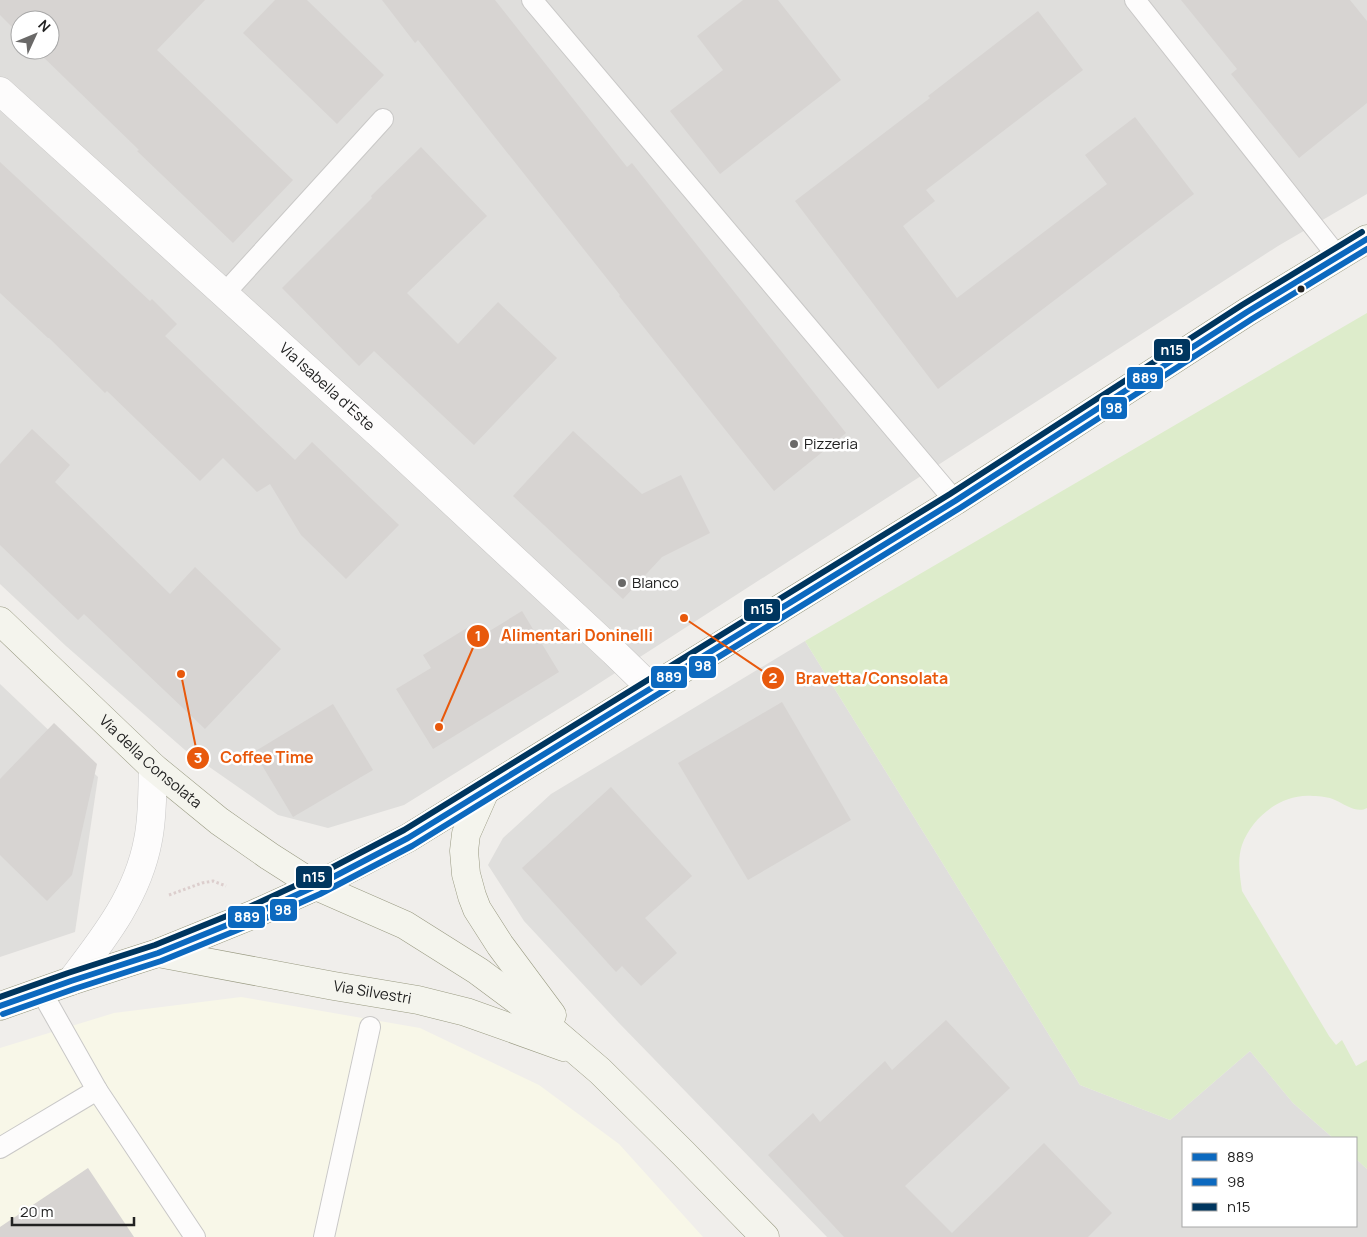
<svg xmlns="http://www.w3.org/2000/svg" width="1367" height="1237" font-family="Manrope,sans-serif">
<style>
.residential{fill:#dfdedc;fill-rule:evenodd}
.education{fill:#f8f7e8}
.grass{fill:#ddeccb}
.building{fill:#d7d4d2}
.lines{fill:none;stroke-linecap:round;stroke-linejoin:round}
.service-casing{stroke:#c9c8c7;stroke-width:22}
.minor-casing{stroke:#c9c8c7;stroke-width:29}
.tertiary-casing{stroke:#c9c8c7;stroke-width:29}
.secondary-casing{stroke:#999a82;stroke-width:29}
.path{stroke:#dccecd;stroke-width:3;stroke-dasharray:2.5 2.5;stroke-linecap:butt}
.service{stroke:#fdfcfc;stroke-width:20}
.minor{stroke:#fdfcfc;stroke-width:28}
.tertiary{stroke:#fdfcfc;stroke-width:28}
.secondary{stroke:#f4f4ed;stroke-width:28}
.bus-1-casing{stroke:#fff;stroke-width:10}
.bus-2-casing{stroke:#fff;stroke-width:10}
.bus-3-casing{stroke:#fff;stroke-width:10}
.bus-1{stroke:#0c69bf;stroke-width:6}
.bus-2{stroke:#0c69bf;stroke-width:6}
.bus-3{stroke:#00365f;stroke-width:6}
.bus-dot{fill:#222;stroke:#fff;stroke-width:2}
.poi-dot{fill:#6a6968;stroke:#fff;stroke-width:2}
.labels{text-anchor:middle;stroke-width:5;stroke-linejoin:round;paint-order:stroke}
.street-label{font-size:15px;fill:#222;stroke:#fff}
.poi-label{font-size:15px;fill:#222;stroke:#fff;text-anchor:start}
.leader{fill:none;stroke:#e8590c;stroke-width:2}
.callout-dot{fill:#e8590c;stroke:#fff;stroke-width:2}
.mark-label{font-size:15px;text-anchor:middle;font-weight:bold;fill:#fff}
.callout-label{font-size:16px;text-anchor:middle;font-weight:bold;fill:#e8590c;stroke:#fff;stroke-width:5;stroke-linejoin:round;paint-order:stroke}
.line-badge{stroke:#fff;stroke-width:2}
.badge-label{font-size:14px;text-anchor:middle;font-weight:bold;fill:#fff}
</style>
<rect width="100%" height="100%" fill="#f0eeeb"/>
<g class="residential">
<path d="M0,0H1367V194L1278,246L581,695L404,805L328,828L278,815L185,750L66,646L0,584ZM20,20H50V50H20Z"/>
<polygon points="805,641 1080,1085 1170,1120 1250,1051 1293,1103 1333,1138 1183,1138 1183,1226 1356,1226 1356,1159 1367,1169 1367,1237 827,1237 619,1023 524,921 488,865 503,838 551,794"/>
<polygon points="0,684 98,777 75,932 0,957"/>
</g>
<polygon class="education" points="241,997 420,1028 539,1085 619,1144 703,1237 0,1237 0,1048 114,1013"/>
<path class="grass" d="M1367,313V808C1357,814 1344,804 1335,800C1329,797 1320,796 1313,796C1282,793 1252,817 1242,845C1237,860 1240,876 1242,891L1329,1036L1336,1045L1342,1040L1356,1066L1367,1060V1169L1356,1159V1138H1333L1293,1103L1250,1051L1170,1120L1080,1085L805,641Z"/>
<g class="building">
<polygon points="0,0 205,0 157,50 293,180 233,243 137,151 139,150 36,50 50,50 50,20 20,20 20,35 0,15"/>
<polygon points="275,0 307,0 384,75 337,124 243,33"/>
<polygon points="382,0 495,0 627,167 632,163 846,433 774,491 619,296 620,295 418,40 415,43"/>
<polygon points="743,0 778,0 841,80 720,174 670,111 723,70 697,36"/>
<polygon points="1181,0 1350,0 1367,21 1367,103 1299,158 1231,74 1237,69"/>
<polygon points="1038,11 1083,70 926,190 935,201 903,226 957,298 1107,184 1085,155 1135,117 1194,194 938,389 795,201 930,98 928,96"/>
<polygon points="421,147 487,216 407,293 458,344 498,302 557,358 474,445 374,351 359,366 282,288 372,198 371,196"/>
<polygon points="0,162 150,301 152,299 177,324 165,336 295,460 312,442 399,525 346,579 301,535 270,484 257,492 223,458 200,481 107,391 105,393 49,338 48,338 0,293"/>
<polygon points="32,429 70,465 55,482 170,594 195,567 281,649 205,729 84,614 78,620 0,545 0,464"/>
<polygon points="573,431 642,494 681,475 710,533 662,557 623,599 513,496"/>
<polygon points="522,611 559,672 433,749 396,689 431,668 423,655 475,623 483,635"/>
<polygon points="782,702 851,820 748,880 678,763"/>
<polygon points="333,704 373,770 293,817 254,752"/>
<polygon points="54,723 97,764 72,875 47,901 0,855 0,779"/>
<polygon points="611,787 692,876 645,918 677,953 641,986 622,966 616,972 522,868"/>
<polygon points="946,1020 1010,1088 905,1186 952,1233 1044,1143 1112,1213 1088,1237 844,1237 768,1155 813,1113 820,1122 885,1061 892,1070"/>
<polygon points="88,1168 134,1237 0,1237 0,1227"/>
</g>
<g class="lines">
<g class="service-casing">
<g id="service">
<polyline points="532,0 955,501"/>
<polyline points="1135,0 1338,257"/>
<polyline points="224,294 383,119"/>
<polyline points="41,991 97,1090 195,1237"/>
<polyline points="0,1148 97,1090"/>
<polyline points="324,1237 370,1027"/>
</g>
</g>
<g class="minor-casing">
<g id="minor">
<path id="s1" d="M0,91L388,442L614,652L651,688"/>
</g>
</g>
<g class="tertiary-casing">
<path id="tertiary" d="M71,981C104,938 138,895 148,840C153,816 152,791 153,767"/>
</g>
<g class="secondary-casing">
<g id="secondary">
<path id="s2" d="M0,621L153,767L219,821L269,856L316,886L405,925L478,971L517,1000L600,1071L683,1153L765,1237"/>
<polyline points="485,791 466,834 464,851 466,874 472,896 477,909 500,945 552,1015"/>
<path id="s3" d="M158,953L334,986L418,1000L466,1012L564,1047"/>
<polyline points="0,1006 71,981 158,953 252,915 316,886 408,838 955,501 1247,312 1367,239"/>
</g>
</g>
<polyline class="path" points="169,895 202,883 213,881 226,886"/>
<use href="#service" class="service"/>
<use href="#minor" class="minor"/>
<use href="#tertiary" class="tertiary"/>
<use href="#secondary" class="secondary"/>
<g class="bus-1-casing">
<polyline id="bus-1" points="0,1006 71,981 158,953 252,915 316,886 408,838 955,501 1247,312 1367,239"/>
</g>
<g class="bus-2-casing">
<polyline id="bus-2" points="3,1014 74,989 161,961 255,923 320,894 412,846 960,508 1252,319 1367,249"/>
</g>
<g class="bus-3-casing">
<polyline id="bus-3" points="0,997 68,973 155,945 249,907 312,878 404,830 950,494 1242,305 1362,232"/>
</g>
<use href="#bus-1" class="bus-1"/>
<use href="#bus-2" class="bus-2"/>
<use href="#bus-3" class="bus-3"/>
</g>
<circle class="bus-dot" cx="1301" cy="289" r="4.5"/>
<g class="poi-dot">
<circle cx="794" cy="444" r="5"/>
<circle cx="622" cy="583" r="5"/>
</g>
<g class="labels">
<g class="street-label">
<text dy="5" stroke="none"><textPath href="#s1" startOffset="441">Via Isabella d'Este</textPath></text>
<text dy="5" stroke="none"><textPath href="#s2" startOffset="206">Via della Consolata</textPath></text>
<text dy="5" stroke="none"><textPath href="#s3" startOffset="218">Via Silvestri</textPath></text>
</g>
<g class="poi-label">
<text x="804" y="449">Pizzeria</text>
<text x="632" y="588">Blanco</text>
</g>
</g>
<path class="leader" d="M439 727L478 636M684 618L773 678M181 674L198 758"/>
<g class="callout-dot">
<circle cx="439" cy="727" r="5"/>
<circle cx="684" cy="618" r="5"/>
<circle cx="181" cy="674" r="5"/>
<circle cx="478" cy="636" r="12"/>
<circle cx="773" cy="678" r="12"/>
<circle cx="198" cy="758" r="12"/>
</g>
<g class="mark-label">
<text x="478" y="641">1</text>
<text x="773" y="683">2</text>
<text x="198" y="763">3</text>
</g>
<g class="callout-label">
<text x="577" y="641">Alimentari Doninelli</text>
<text x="872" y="684">Bravetta/Consolata</text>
<text x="267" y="763">Coffee Time</text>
</g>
<g class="line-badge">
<rect x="1153" y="338" width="38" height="24" rx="5" fill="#00365f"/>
<rect x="1126" y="366" width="38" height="24" rx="5" fill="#0c69bf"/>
<rect x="1100" y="396" width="28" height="24" rx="5" fill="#0c69bf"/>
<rect x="743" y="598" width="38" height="24" rx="5" fill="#00365f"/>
<rect x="688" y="655" width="29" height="24" rx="5" fill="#0c69bf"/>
<rect x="650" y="665" width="38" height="24" rx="5" fill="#0c69bf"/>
<rect x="295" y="865" width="38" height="24" rx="5" fill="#00365f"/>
<rect x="269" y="898" width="29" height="24" rx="5" fill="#0c69bf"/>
<rect x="227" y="905" width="39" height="24" rx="5" fill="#0c69bf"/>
</g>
<g class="badge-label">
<text x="1172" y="355">n15</text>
<text x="1145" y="383">889</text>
<text x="1114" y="413">98</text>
<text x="762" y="614">n15</text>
<text x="703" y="671">98</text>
<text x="669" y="682">889</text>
<text x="314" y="882">n15</text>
<text x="283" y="915">98</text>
<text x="247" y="922">889</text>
</g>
<rect x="1182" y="1137" width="175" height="90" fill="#ffffff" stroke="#a7a7a7"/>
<rect x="1192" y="1153" width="25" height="8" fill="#0c69bf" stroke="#a7a7a7"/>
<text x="1227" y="1162" font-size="15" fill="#222222">889</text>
<rect x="1192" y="1178" width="25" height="8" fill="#0c69bf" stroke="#a7a7a7"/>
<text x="1227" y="1187" font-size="15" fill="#222222">98</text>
<rect x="1192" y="1203" width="25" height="8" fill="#00365f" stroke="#a7a7a7"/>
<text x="1227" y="1212" font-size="15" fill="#222222">n15</text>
<g transform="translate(35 35) rotate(46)"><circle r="24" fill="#ffffff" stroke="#a7a7a7"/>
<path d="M0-4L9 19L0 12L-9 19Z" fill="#6a6968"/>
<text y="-8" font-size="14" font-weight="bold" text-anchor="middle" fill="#222222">N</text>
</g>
<path d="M12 1217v8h122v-8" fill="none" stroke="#222222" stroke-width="2.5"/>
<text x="20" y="1217" font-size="15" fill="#222222" stroke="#ffffff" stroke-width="4" paint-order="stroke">20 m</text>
</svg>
